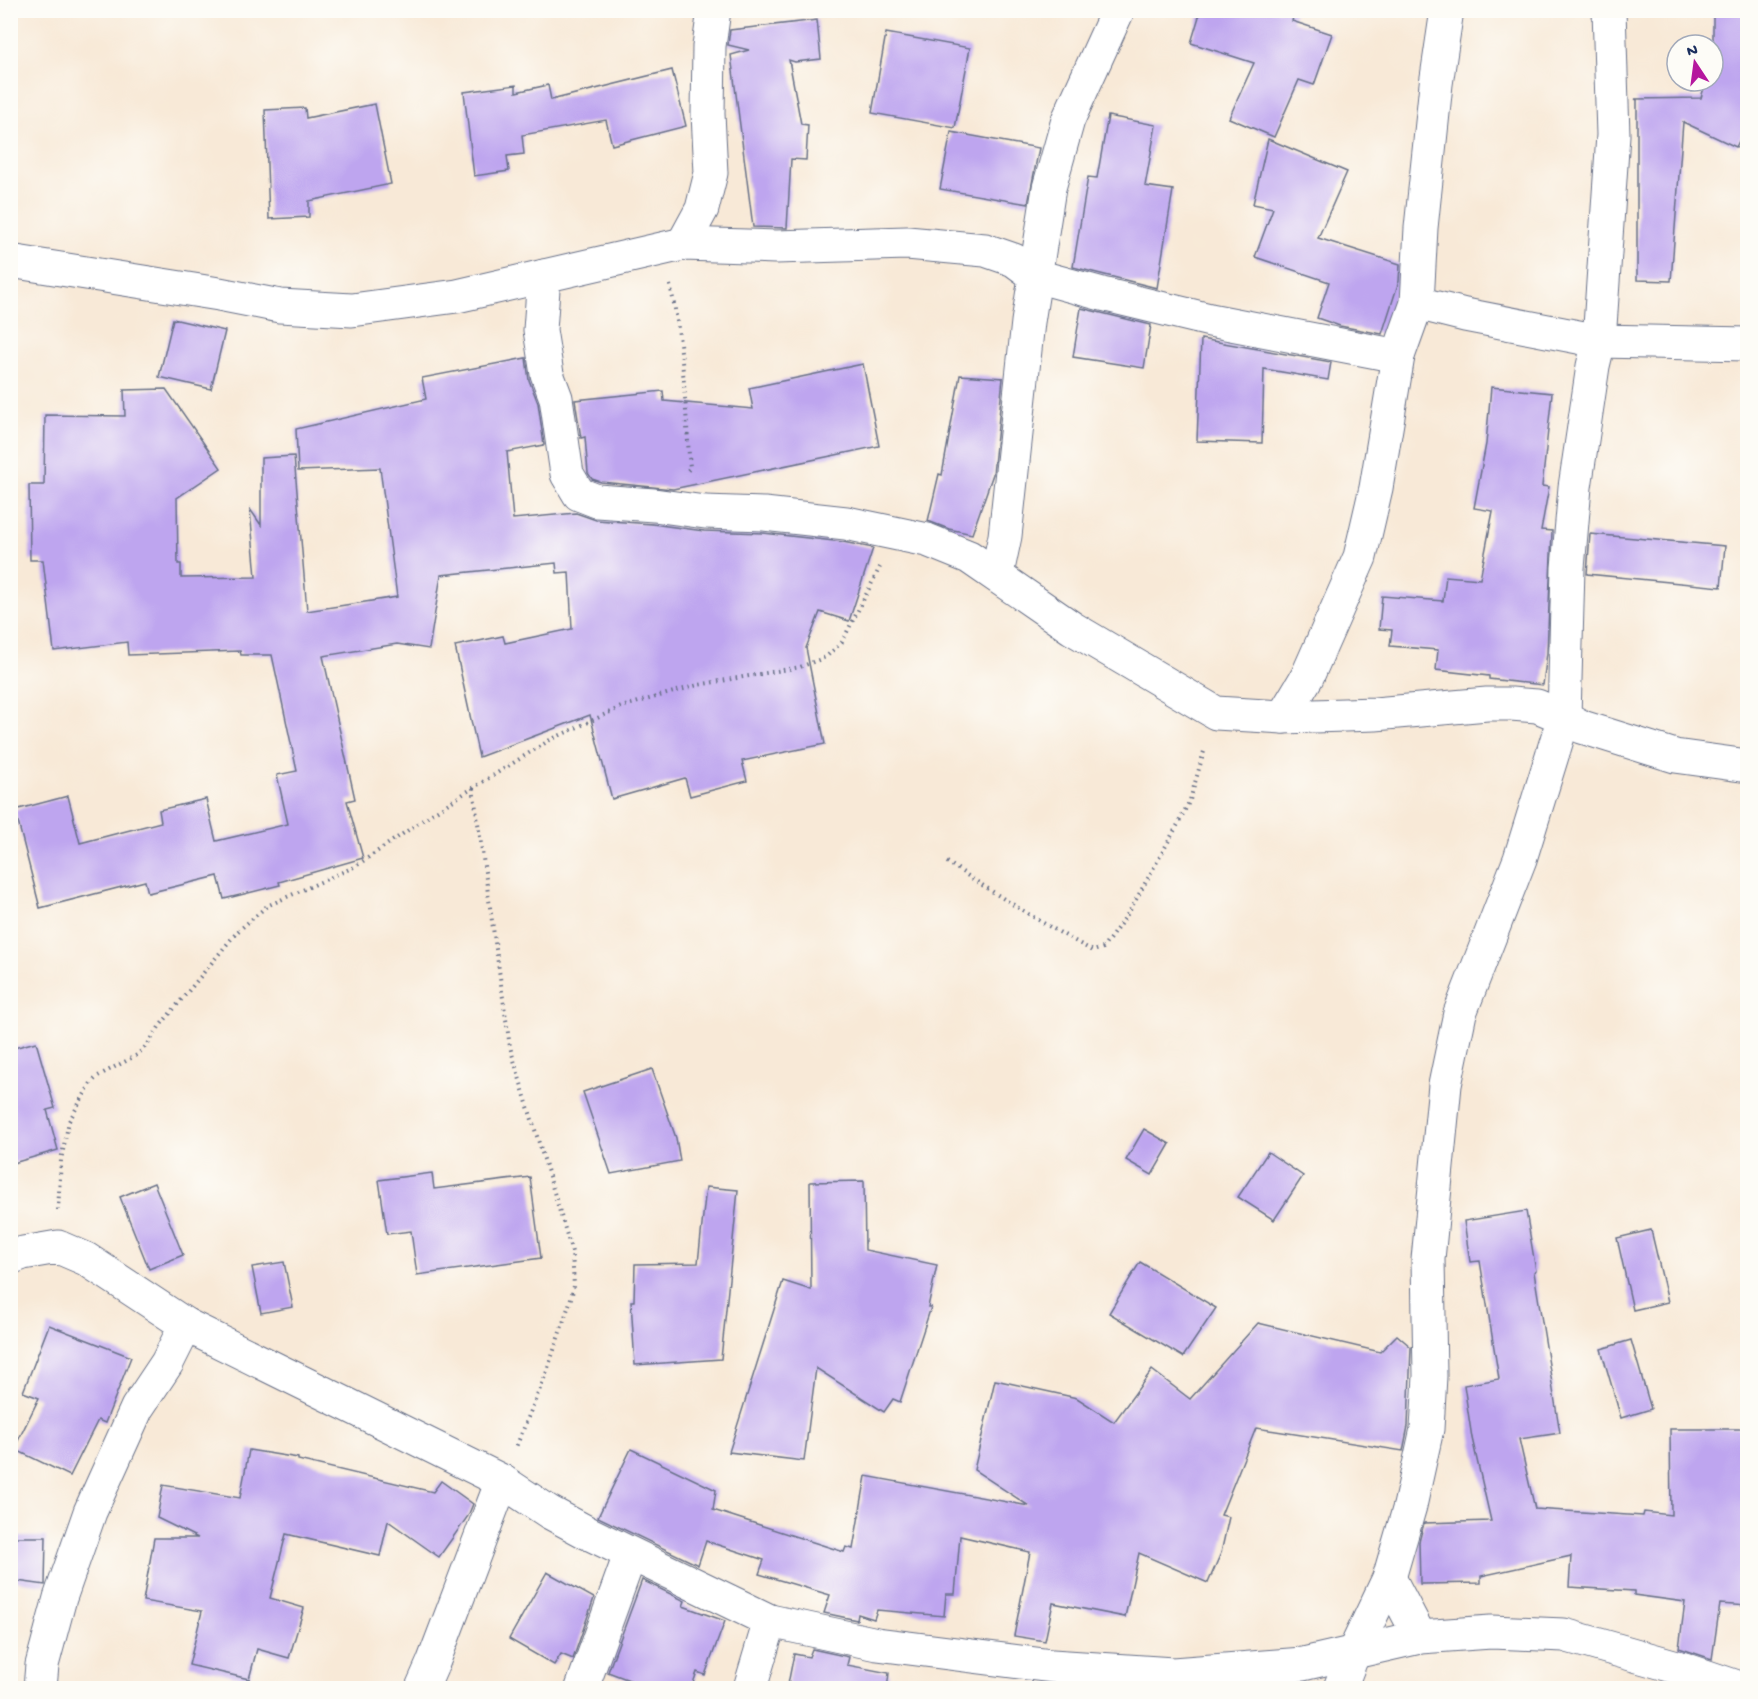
<svg xmlns="http://www.w3.org/2000/svg" width="1758" height="1699" font-family="'Gochi Hand',sans-serif">
<style>
.building{fill:#bea5ef}
.lines{fill:none;stroke-linecap:round;stroke-linejoin:round}
.minor-casing{stroke:#687088;stroke-width:35}
.path{stroke:#687088;stroke-width:4;stroke-dasharray:1.5 4.5;stroke-linecap:butt}
.minor{stroke:#fff;stroke-width:33}
</style>
<rect width="100%" height="100%" fill="#fdfcf7"/>
<filter id="ink" filterUnits="userSpaceOnUse"><feTurbulence type="fractalNoise" baseFrequency=".0167" numOctaves="2"/><feDisplacementMap in="SourceGraphic" scale="12" xChannelSelector="R" yChannelSelector="G"/><feConvolveMatrix kernelMatrix="1 2 1 2 8 2 1 2 1" color-interpolation-filters="sRGB"/></filter>
<filter id="wash" filterUnits="userSpaceOnUse"><feTurbulence type="fractalNoise" baseFrequency=".008" numOctaves="4" result="noise"/><feDisplacementMap in="SourceGraphic" scale="24" xChannelSelector="R" yChannelSelector="G"/><feGaussianBlur stdDeviation="1.35" result="paint"/><feColorMatrix in="noise" values="0 0 0 0 0 0 0 0 0 0 0 0 0 0 0 0 0 1.4 0 .05"/><feComposite in="paint" operator="in"/></filter>
<g filter="url(#wash)">
<rect width="100%" height="100%" fill="#f8e9d7"/>
<g id="blocks">
<g class="building">
<polygon points="1201,10 1295,10 1292,21 1332,34 1314,85 1299,80 1274,137 1229,118 1254,63 1191,43"/>
<polygon points="1713,10 1748,10 1748,123 1736,147 1683,122 1671,281 1637,280 1637,100 1635,99 1701,98 1706,81 1713,81"/>
<polygon points="817,20 821,59 795,62 789,60 801,124 808,125 806,160 791,159 787,228 753,227 731,55 749,50 728,45 730,30"/>
<polygon points="886,33 970,48 955,128 872,113"/>
<polygon points="672,70 686,126 612,145 606,120 522,135 524,154 507,156 509,171 474,176 464,92 516,85 516,92 548,85 551,100"/>
<polygon points="375,104 391,184 309,201 309,217 269,219 265,110 305,108 306,118"/>
<polygon points="1108,116 1156,125 1145,186 1173,190 1157,288 1073,267 1088,177 1097,178"/>
<polygon points="951,132 1039,148 1028,204 940,189"/>
<polygon points="1268,139 1347,172 1318,238 1400,264 1399,281 1382,334 1340,326 1317,318 1329,282 1255,257 1273,208 1253,204"/>
<polygon points="1081,308 1151,325 1144,368 1073,357"/>
<polygon points="173,319 225,331 211,389 159,377"/>
<polygon points="1201,339 1331,362 1328,380 1264,369 1262,443 1197,441"/>
<polygon points="526,358 529,380 538,403 544,445 507,452 513,519 576,513 596,520 652,524 704,531 763,533 843,542 873,548 849,621 820,612 806,648 825,744 742,761 747,781 690,796 685,778 612,799 590,715 479,757 455,646 503,636 505,643 572,629 569,572 557,573 556,563 441,575 429,649 397,644 323,656 355,799 347,801 363,858 279,882 280,885 224,899 218,876 148,893 145,881 40,908 15,810 68,796 80,843 161,822 159,810 206,799 216,841 288,824 277,775 297,771 272,655 241,655 240,651 128,655 127,642 54,651 43,560 30,560 29,485 44,485 45,415 125,416 124,390 166,389 221,468 177,498 178,564 181,564 181,578 256,577 250,509 261,525 261,458 294,456 307,611 397,597 380,468 298,471 296,429 426,399 422,378"/>
<polygon points="863,364 879,446 673,489 601,482 592,479 588,473 585,437 581,438 575,400 663,391 664,401 753,409 749,388"/>
<polygon points="960,375 1003,378 993,474 972,534 949,529 928,521 939,474 942,475"/>
<polygon points="1491,387 1552,393 1542,486 1549,487 1541,530 1552,531 1547,653 1543,685 1489,679 1489,676 1436,670 1438,650 1390,646 1392,630 1379,629 1382,596 1443,601 1446,576 1480,579 1493,511 1474,508 1486,444"/>
<polygon points="1590,534 1725,546 1721,587 1587,574"/>
<polygon points="36,1042 55,1108 47,1110 58,1150 10,1164 10,1049"/>
<polygon points="652,1069 676,1138 680,1161 611,1174 583,1092"/>
<polygon points="1144,1129 1170,1144 1152,1175 1126,1160"/>
<polygon points="1268,1152 1303,1176 1274,1220 1238,1197"/>
<polygon points="432,1173 434,1189 530,1177 541,1258 417,1275 411,1231 387,1234 379,1180"/>
<polygon points="864,1181 865,1250 937,1265 928,1307 931,1307 900,1402 893,1399 884,1412 816,1368 804,1461 729,1452 783,1281 811,1290 810,1182"/>
<polygon points="154,1183 183,1255 149,1269 120,1197"/>
<polygon points="706,1187 738,1190 721,1359 635,1365 631,1301 634,1301 635,1264 698,1263"/>
<polygon points="1526,1211 1536,1271 1534,1272 1560,1433 1519,1439 1535,1509 1643,1516 1644,1512 1671,1515 1670,1429 1748,1429 1748,1606 1720,1604 1712,1659 1679,1648 1685,1602 1634,1595 1634,1591 1569,1587 1571,1556 1481,1576 1481,1583 1420,1584 1419,1542 1424,1523 1491,1521 1472,1438 1464,1385 1499,1379 1480,1261 1470,1262 1464,1221"/>
<polygon points="1651,1230 1668,1302 1633,1310 1617,1238"/>
<polygon points="284,1262 293,1307 261,1313 252,1267"/>
<polygon points="1140,1262 1216,1308 1183,1357 1109,1313"/>
<polygon points="1258,1323 1380,1352 1397,1335 1411,1347 1408,1426 1403,1451 1256,1428 1221,1515 1229,1517 1221,1553 1208,1583 1139,1553 1125,1617 1053,1603 1045,1641 1014,1636 1030,1552 960,1536 955,1594 946,1594 944,1616 877,1610 874,1619 858,1614 857,1620 824,1613 830,1595 759,1574 764,1560 706,1541 698,1565 598,1517 631,1449 716,1490 713,1510 844,1552 846,1547 853,1549 866,1476 1029,1506 974,1470 995,1380 1077,1398 1114,1422 1152,1370 1190,1399"/>
<polygon points="49,1325 131,1357 105,1423 98,1420 70,1476 14,1449 39,1398 23,1392"/>
<polygon points="1631,1340 1651,1409 1621,1418 1601,1349"/>
<polygon points="249,1450 298,1458 298,1460 433,1492 441,1481 473,1504 468,1516 439,1557 388,1521 380,1556 286,1534 270,1598 304,1608 289,1658 257,1649 249,1679 189,1665 202,1611 143,1601 154,1538 198,1538 157,1518 163,1485 240,1498"/>
<polygon points="10,1537 46,1537 45,1585 10,1580"/>
<polygon points="547,1572 594,1598 573,1659 561,1654 554,1665 509,1639"/>
<polygon points="642,1580 685,1601 683,1606 725,1621 705,1675 697,1672 691,1689 653,1689 608,1672"/>
<polygon points="812,1649 849,1657 847,1665 889,1673 887,1689 787,1689 794,1654 809,1657"/>
</g>
</g>
</g>
<g filter="url(#ink)">
<use href="#blocks" fill-opacity="0" stroke="#687088" stroke-width="1.5"/>
<g class="lines">
<g class="minor-casing">
<g id="minor">
<polyline points="683,244 702,209 711,173 708,114 709,46 714,10"/>
<polyline points="10,261 219,294 280,306 352,310 457,296 683,244 776,247 907,243 985,250 1014,260 1036,276 1102,294 1210,320 1398,356"/>
<polyline points="544,276 540,330 547,374 556,398 567,474 579,494 597,501 654,505 705,512 764,514 846,523 927,540 969,557 1072,628 1216,713 1283,717 1375,714 1487,704 1511,704 1537,706 1564,717 1582,727 1675,756 1748,766"/>
<polyline points="1417,303 1465,315 1599,341 1748,344"/>
<polyline points="997,574 1005,536 1028,322 1049,188 1068,120 1118,10"/>
<polyline points="1283,717 1307,677 1360,557 1376,488 1398,356 1417,303 1421,228 1436,84 1447,10"/>
<polyline points="10,1258 23,1253 58,1247 86,1259 186,1325 502,1481 549,1512 588,1533 770,1621 877,1644 1052,1666 1173,1674 1303,1664 1420,1637 1491,1632 1564,1635 1684,1669 1740,1688"/>
<polyline points="1389,1578 1420,1637"/>
<polyline points="40,1688 42,1665 60,1598 90,1512 137,1408 167,1363 186,1325"/>
<polyline points="422,1688 433,1663 502,1481"/>
<polyline points="582,1688 630,1555"/>
<polyline points="750,1688 770,1621"/>
<polyline points="1340,1688 1353,1654 1389,1578 1410,1506 1427,1429 1430,1376 1428,1259 1445,1085 1460,1013 1520,859 1564,717 1568,568 1575,487 1593,366 1599,341 1613,135 1609,10"/>
</g>
</g>
<g class="path">
<path d="M670,285C684,345 685,407 690,468L686,472"/>
<polyline points="473,788 510,1047 572,1252 574,1286 570,1302 546,1374 516,1447"/>
<path d="M947,862C995,894 1043,924 1093,951L1103,948L1129,912L1177,826L1190,800L1205,748"/>
<polyline points="58,1210 61,1160 69,1121 91,1083 98,1076 137,1055 148,1044 159,1027 237,932 267,906 356,866 436,811 550,740 621,707 698,685 800,667 826,657 842,642 880,567"/>
</g>
<use href="#minor" class="minor"/>
</g>
</g>
<rect width="1758" height="1699" fill="none" stroke="#fdfcf7" stroke-width="36"/>
<g transform="translate(1695 63) rotate(347)"><circle r="28" fill="#fdfcf7" stroke="#a3aaba" stroke-width="1.5"/>
<path d="M0-4.5L10 22L0 15L-10 22Z" fill="#b5179e"/>
<text y="-9" font-size="16" font-weight="bold" text-anchor="middle" fill="#1b2f5e">N</text>
</g>
</svg>
